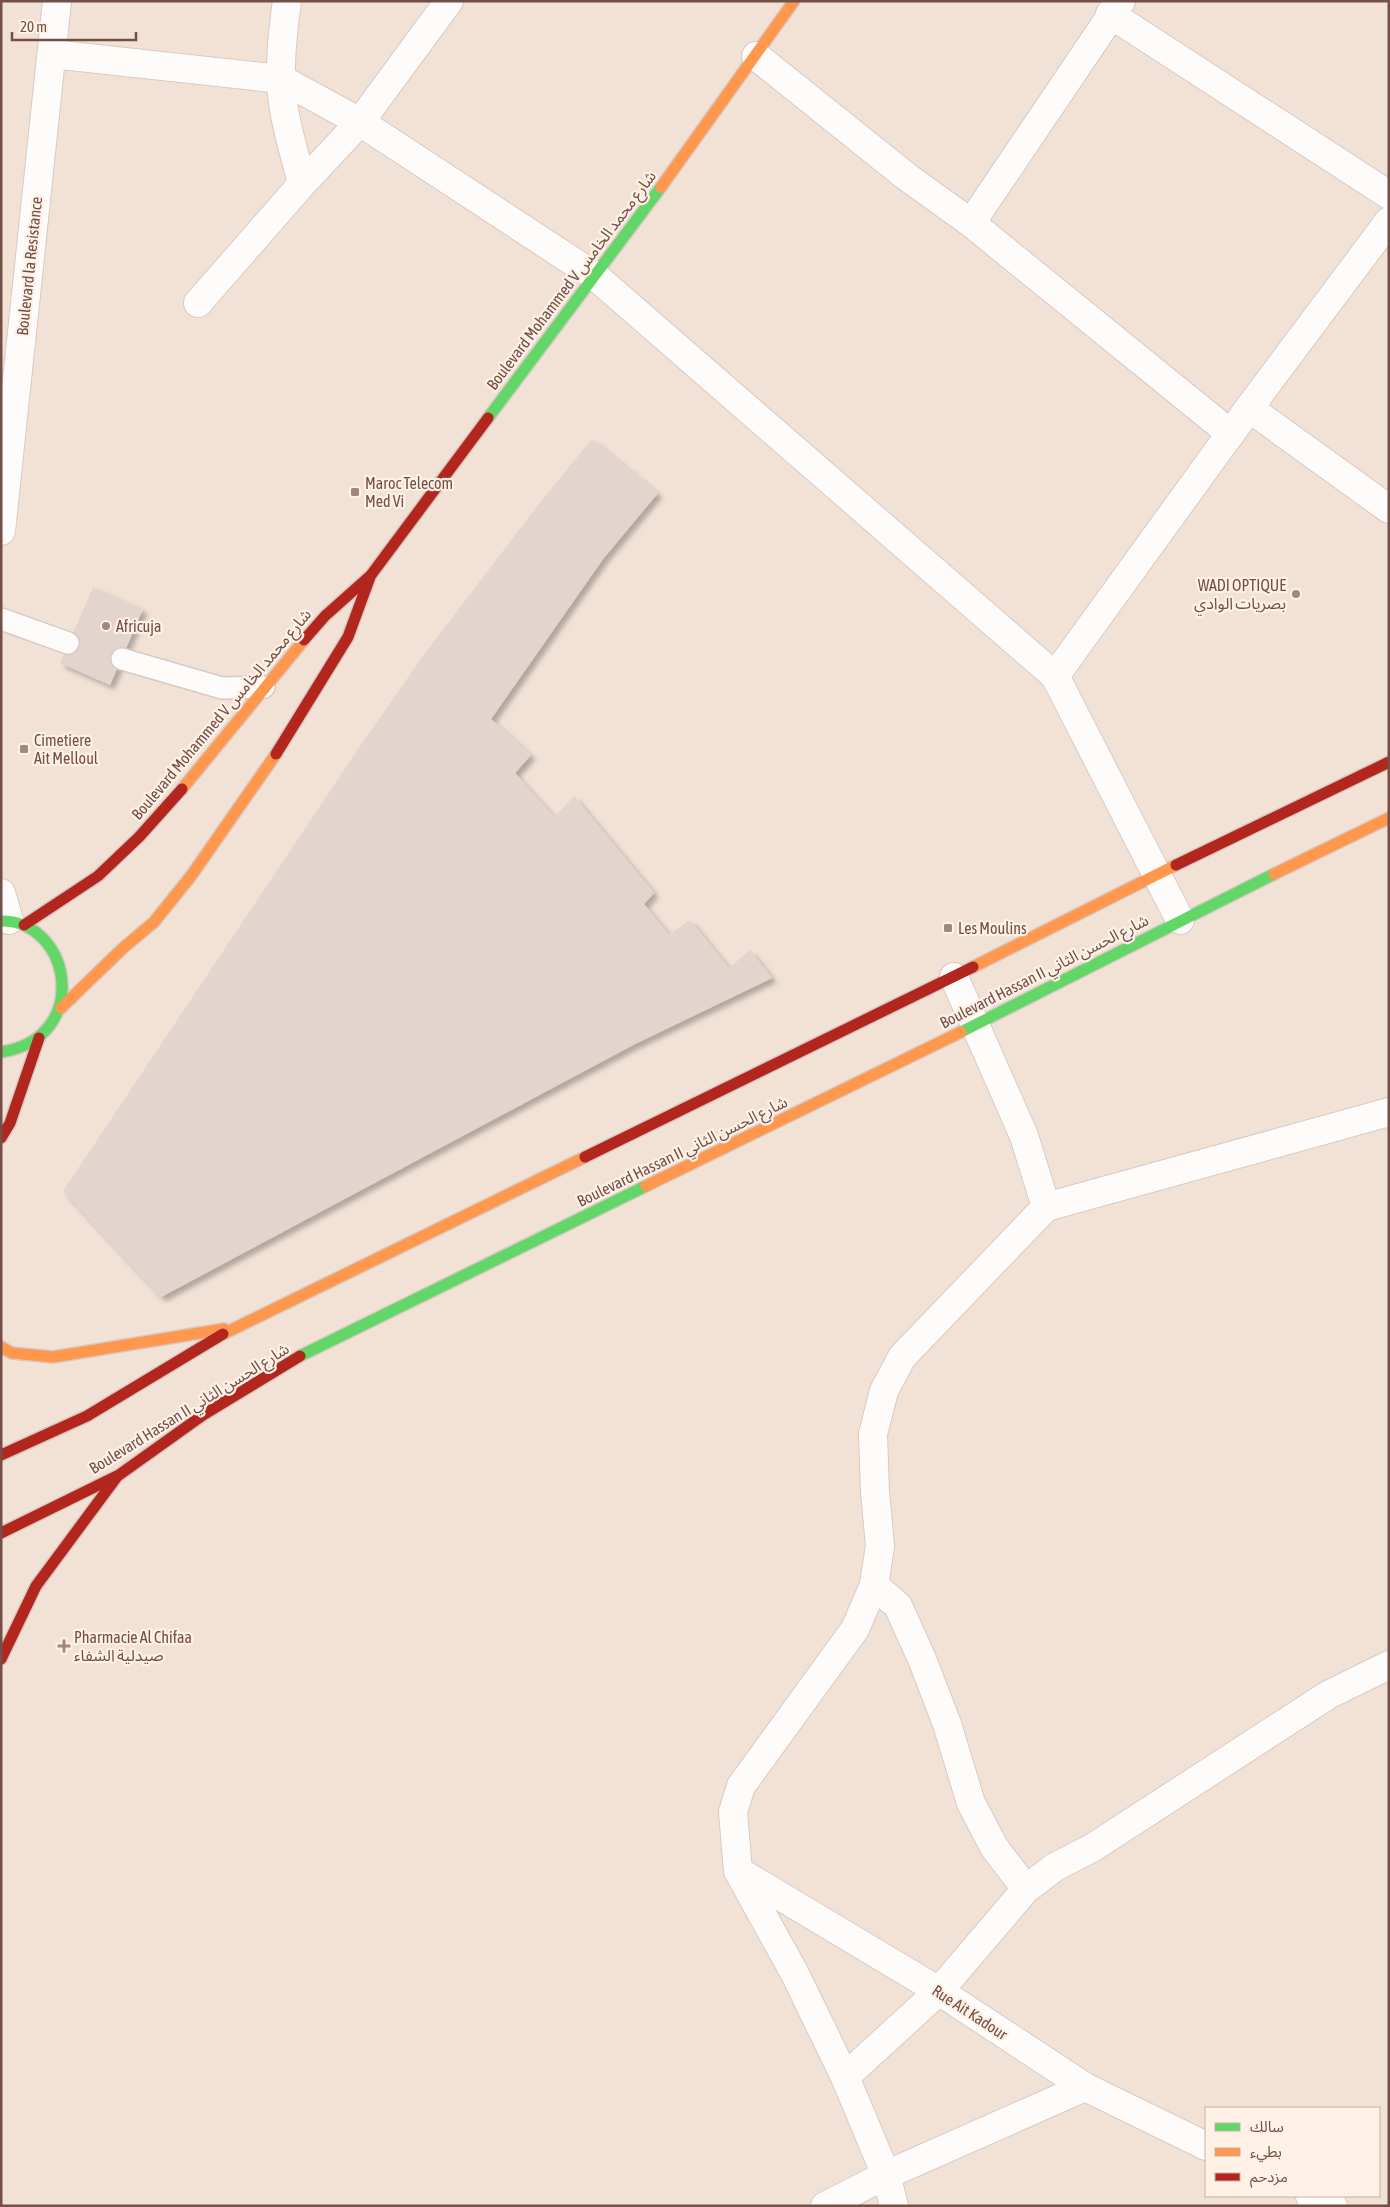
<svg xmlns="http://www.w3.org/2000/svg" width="1390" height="2207" font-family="'Asap Condensed','Noto Sans Arabic',sans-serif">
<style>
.residential{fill:#f2e2d6;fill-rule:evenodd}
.building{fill:#e3d4ce;filter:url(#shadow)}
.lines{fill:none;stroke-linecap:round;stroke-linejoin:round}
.lane-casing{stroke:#d8cac4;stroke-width:24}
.street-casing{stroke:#d8cac4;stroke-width:30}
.fast-casing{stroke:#d6c9c3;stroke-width:14}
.slow-casing{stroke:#d6c9c3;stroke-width:14}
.jam-casing{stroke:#d6c9c3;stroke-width:14}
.lane{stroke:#fefcfb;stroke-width:21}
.street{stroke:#fefcfb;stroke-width:28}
.fast{stroke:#63d668;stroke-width:11}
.slow{stroke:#ff974d;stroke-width:11}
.jam{stroke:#b3261e;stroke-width:11}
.poi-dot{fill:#a2877f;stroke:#fff1e6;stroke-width:2}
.labels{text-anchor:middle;stroke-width:4.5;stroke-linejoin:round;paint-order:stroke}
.street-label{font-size:16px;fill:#744f47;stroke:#fff1e6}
.poi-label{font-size:16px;fill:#744f47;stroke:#fff1e6;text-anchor:start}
</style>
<defs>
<filter id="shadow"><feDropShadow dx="4.5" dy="4.5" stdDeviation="2.5" flood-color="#0004"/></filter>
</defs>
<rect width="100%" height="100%" fill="#f7eee6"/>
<path class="residential" d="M1,1H1389V2206H1ZM1206,2108H1379V2196H1206Z"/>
<g class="building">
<polygon points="592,439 658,493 603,559 491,719 531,755 515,773 554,817 574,796 654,893 644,904 669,935 690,920 729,968 750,950 772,978 635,1044 161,1297 63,1191 358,749 423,656 538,505"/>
<polygon points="93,587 143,609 110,685 60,663"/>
</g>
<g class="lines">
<g class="lane-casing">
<g id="lane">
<polyline points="1,619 68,643"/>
<polyline points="122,659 222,688 264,687"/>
</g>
</g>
<g class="street-casing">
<g id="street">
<path d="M287,1C282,37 278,73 284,109C288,134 296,159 302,184"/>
<polyline points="1121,1 971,223 1231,434"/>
<polyline points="1110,14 1389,195"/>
<polyline points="52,54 281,79 360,122 595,276 1055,676 1180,920"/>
<polyline points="756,56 907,177 971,223"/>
<polyline points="198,303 302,184 360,122 449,1"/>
<polyline points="1249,408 1389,509"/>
<polyline points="1,531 57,1"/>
<polyline points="1055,676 1249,408 1389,221"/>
<polyline points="1,893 9,920"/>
<polyline points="1046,1207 1389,1112"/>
<polyline points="874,1585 898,1606 922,1659 947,1724 971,1803 994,1847 1026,1889"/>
<polyline points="740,1872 939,1991 1085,2087 1206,2146"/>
<polyline points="845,2077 794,1972 738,1871 733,1812 741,1786 855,1629 874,1585 880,1546 875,1492 873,1434 884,1391 902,1357 1046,1207 1024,1136 954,977"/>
<polyline points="1310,2196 1333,2206"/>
<polyline points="825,2206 886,2175 1085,2087"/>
<polyline points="894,2206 886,2175 845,2077 939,1991 1026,1889 1055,1867 1092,1848 1328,1695 1389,1665"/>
</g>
</g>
<g class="fast-casing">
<g id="fast">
<polyline points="488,418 661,187"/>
<path d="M1,921C71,920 93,1038 1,1052"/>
<polyline points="961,1032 1274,874"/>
<polyline points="300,1356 646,1186"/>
</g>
</g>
<g class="slow-casing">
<g id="slow">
<polyline points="661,187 794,1"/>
<polyline points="182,789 304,640"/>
<polyline points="1274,874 1389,818"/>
<polyline points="973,967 1176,865"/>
<polyline points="61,1008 122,949 154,922 191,876 276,754"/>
<polyline points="646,1186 961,1032"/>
<polyline points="223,1334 585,1157"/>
<polyline points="1,1347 12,1353 53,1357 224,1329"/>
</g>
</g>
<g class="jam-casing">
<g id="jam">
<polyline points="304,640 325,616 371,575 488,418"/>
<polyline points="276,754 348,637 370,577"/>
<polyline points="1176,865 1389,762"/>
<polyline points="24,925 98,876 139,837 182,789"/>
<polyline points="1,1138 10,1123 39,1038"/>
<polyline points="585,1157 973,967"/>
<polyline points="1,1455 87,1416 223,1334"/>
<polyline points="1,1533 119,1475 203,1415 300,1356"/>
<polyline points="1,1659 36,1586 116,1478"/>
</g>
</g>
<use href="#lane" class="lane"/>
<use href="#street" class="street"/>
<use href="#fast" class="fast"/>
<use href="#slow" class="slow"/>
<use href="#jam" class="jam"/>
</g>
<g class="poi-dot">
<rect x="350" y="487" width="10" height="10" rx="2.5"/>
<circle cx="1296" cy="594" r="5"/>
<circle cx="106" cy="626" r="5"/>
<rect x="19" y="744" width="10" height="10" rx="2.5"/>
<rect x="943" y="923" width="10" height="10" rx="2.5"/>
<path d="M61.5 1638.5h5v5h5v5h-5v5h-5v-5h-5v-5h5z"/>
</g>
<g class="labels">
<g class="street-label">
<text transform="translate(29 266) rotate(-84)" y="6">Boulevard la Resistance</text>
<text transform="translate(571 280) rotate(-53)" y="6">Boulevard Mohammed V شارع محمد الخامس</text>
<text transform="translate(221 714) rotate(-50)" y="6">Boulevard Mohammed V شارع محمد الخامس</text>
<text transform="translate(1044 971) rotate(-27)" y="6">Boulevard Hassan II شارع الحسن الثاني</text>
<text transform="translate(682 1151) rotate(-26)" y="6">Boulevard Hassan II شارع الحسن الثاني</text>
<text transform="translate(189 1408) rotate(-32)" y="6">Boulevard Hassan II شارع الحسن الثاني</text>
<text transform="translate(970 2012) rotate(33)" y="6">Rue Ait Kadour</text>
</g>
<g class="poi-label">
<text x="365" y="489">Maroc Telecom<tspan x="365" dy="18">Med Vi</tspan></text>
<text x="1286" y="591" text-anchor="end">WADI OPTIQUE<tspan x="1286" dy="18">بصريات الوادي</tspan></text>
<text x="116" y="632">Africuja</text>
<text x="34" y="746">Cimetiere<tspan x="34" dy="18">Ait Melloul</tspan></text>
<text x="958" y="934">Les Moulins</text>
<text x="74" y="1643">Pharmacie Al Chifaa<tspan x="74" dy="18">صيدلية الشفاء</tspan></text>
</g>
</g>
<rect width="1390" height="2207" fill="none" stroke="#744f47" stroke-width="5"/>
<rect x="1205" y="2107" width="175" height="90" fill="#fff1e6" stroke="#c7b0a6"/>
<rect x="1215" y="2123" width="25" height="8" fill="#63d668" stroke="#c7b0a6"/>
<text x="1250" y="2132" font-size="15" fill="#744f47">سالك</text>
<rect x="1215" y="2148" width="25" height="8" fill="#ff974d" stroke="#c7b0a6"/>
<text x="1250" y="2157" font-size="15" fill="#744f47">بطيء</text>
<rect x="1215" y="2173" width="25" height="8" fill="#b3261e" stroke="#c7b0a6"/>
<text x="1250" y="2182" font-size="15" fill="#744f47">مزدحم</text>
<path d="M12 32v8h124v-8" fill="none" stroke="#744f47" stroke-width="2.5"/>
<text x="20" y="32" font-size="15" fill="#744f47" stroke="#fff1e6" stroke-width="4" paint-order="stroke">20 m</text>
</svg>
